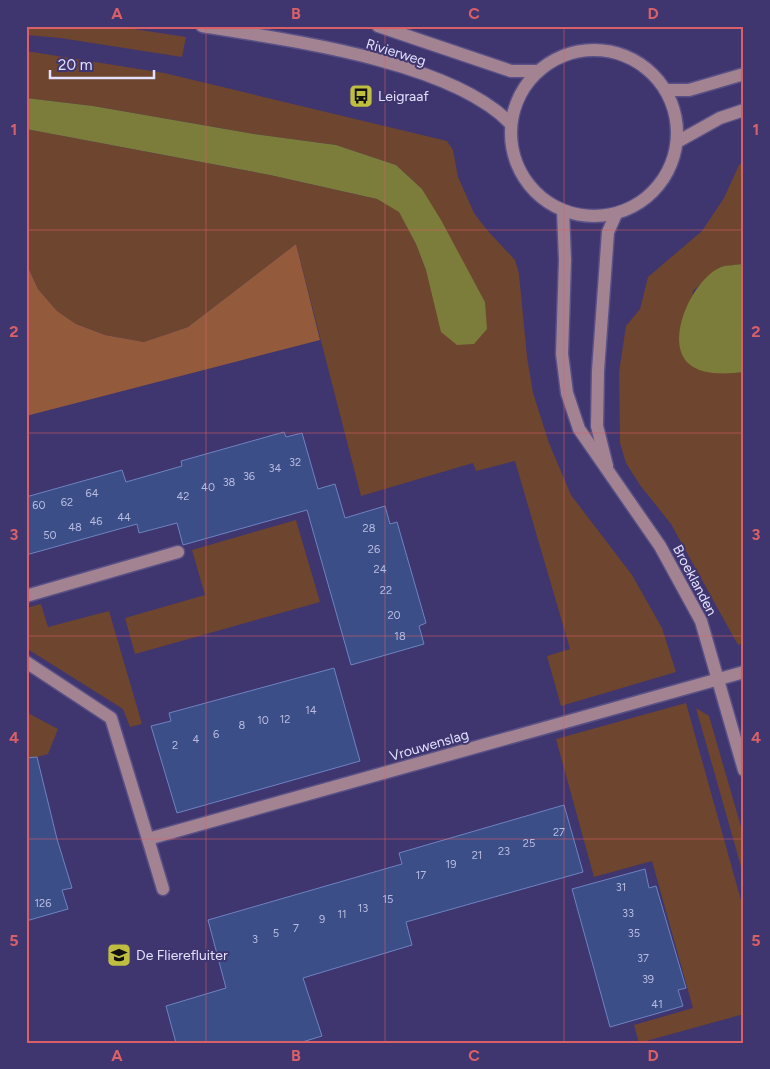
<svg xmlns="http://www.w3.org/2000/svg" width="770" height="1069" font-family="Figtree,sans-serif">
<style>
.green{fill:#6e452e}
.forest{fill:#935b3c}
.water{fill:#7c7c3b}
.building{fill:#3c4e87;stroke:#6d83c0}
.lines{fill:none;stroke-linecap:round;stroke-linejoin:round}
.minor-casing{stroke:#595186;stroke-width:15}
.minor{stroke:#a38392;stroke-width:12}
.grid{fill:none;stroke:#da6068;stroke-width:1;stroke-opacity:0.55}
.labels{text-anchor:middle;stroke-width:4;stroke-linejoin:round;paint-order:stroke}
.number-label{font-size:11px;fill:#b9bce0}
.street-label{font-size:14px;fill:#e3e1fe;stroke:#3f356f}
.poi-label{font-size:14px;fill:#e3e1fe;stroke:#3f356f;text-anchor:start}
.neatline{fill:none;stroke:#da6068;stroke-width:2}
.grid-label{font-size:16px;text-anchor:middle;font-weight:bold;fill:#da6068}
</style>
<rect width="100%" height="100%" fill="#3f356f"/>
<g class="green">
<polygon points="26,26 114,26 186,37 182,57 60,38 26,35"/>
<polygon points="26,51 164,73 447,141 453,150 458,177 474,213 487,230 515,260 519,274 527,357 533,393 549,443 571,495 632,575 662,628 676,672 561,706 547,656 570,649 515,461 476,471 473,463 361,496 296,244 188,327 144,342 105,335 76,324 57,311 38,289 26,263 26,129 270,175 377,199 399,211 416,244 426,270 485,302 422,189 396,165 336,145 254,134 93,106 26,98"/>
<path d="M744,161V264L720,267L693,291L688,362C706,373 723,374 744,372V643L738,645L671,524L640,485L626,463L620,443L619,372L626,326L640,309L648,277L702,231L724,198L739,165Z"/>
<polygon points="296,520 320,602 135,654 125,618 205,595 192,550"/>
<polygon points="41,604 48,627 109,611 142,724 130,727 123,709 26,648 26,608"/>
<polygon points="686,703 744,911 744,1014 639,1043 634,1025 693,1008 652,861 594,877 556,739"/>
<polygon points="696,708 709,716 744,837 744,877"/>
<polygon points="26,712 58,729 48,754 26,760"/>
</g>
<polygon class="forest" points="296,244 320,340 26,416 26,263 38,289 57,311 76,324 105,335 144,342 188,327"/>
<g class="water">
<polygon points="26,98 93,106 254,134 336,145 396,165 422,189 441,220 485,302 487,329 474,344 457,345 441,332 426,270 416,244 399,212 377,199 270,175 26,129"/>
<path d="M744,264V372C727,374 701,376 688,363C664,339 694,278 721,267C727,265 737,265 744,264Z"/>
</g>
<g class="building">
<polygon points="284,432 286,437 302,433 318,489 335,484 345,518 385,506 390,524 397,522 426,623 419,626 424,644 351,665 307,510 183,545 177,523 139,533 137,524 26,555 26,497 122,470 126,482 182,466 181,461"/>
<polygon points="334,668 360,761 177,813 151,726 171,721 169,713"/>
<polygon points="37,757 57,839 72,888 62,890 68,909 26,921 26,758"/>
<polygon points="564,805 583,872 406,922 412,945 303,978 322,1036 299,1043 176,1043 166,1006 226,988 208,920 402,864 399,853"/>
<polygon points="645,869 649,888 656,886 686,988 678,990 683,1006 610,1027 572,889"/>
</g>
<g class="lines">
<g class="minor-casing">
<g id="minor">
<path d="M202,26C287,40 451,61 511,124"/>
<polyline points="378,26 511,71 538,71"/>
<circle cx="594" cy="133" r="83"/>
<polyline points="665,90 689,90 744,74"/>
<polyline points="677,142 720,118 744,110"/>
<polyline points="563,211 565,260 562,354 567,393 579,429 660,546 701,621 744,770"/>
<polyline points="607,466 597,426 598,371 608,232 616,214"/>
<polyline points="26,596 178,552"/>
<polyline points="26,662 111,718 148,839 744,672"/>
<polyline points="148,839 163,889"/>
</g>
</g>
<use href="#minor" class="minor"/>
</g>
<path class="grid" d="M206,26V1043M385,26V1043M564,26V1043M26,230H744M26,433H744M26,636H744M26,839H744"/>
<defs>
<g id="bus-square" transform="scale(1.25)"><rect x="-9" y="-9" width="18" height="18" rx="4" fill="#bfbe41" stroke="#3f356f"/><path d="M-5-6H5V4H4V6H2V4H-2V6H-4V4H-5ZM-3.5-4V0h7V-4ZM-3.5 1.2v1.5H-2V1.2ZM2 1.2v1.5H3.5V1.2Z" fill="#111"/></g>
<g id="school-square" transform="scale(1.25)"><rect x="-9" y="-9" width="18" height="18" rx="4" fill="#bfbe41" stroke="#3f356f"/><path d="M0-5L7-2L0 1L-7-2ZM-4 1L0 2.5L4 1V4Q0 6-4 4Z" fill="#111"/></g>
</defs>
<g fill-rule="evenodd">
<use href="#bus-square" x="361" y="96"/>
<use href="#school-square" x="119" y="955"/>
</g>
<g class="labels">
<g class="number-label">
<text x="295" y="466">32</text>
<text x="275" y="472">34</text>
<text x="249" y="480">36</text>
<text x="229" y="486">38</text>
<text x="208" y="491">40</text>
<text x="92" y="497">64</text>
<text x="183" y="500">42</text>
<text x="67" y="506">62</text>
<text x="39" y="509">60</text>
<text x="124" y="521">44</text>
<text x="96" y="525">46</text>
<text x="75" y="531">48</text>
<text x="369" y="532">28</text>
<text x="50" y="539">50</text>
<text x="374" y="553">26</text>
<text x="380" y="573">24</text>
<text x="386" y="594">22</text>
<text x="394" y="619">20</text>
<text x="400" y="640">18</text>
<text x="311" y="714">14</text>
<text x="285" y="723">12</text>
<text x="263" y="724">10</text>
<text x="242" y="729">8</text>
<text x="216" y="738">6</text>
<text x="196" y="743">4</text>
<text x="175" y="749">2</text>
<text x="559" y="836">27</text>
<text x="529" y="847">25</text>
<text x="504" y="855">23</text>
<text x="477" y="859">21</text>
<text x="451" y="868">19</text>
<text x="421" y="879">17</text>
<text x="621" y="891">31</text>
<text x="388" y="903">15</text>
<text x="43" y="907">126</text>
<text x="363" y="912">13</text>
<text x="628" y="917">33</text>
<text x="342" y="918">11</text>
<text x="322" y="923">9</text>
<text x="296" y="932">7</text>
<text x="276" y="937">5</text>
<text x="634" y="937">35</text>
<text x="255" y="943">3</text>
<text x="643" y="962">37</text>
<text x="648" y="983">39</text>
<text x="657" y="1008">41</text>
</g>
<g class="street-label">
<text transform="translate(396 52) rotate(17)" y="5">Rivierweg</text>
<text transform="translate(695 580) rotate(62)" y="5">Broeklanden</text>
<text transform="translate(429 745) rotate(-16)" y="5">Vrouwenslag</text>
</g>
<g class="poi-label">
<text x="378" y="101">Leigraaf</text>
<text x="136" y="960">De Flierefluiter</text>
</g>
</g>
<rect width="770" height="1069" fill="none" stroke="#3f356f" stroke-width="55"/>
<path d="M50 70v8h104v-8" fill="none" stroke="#e3e1fe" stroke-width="2.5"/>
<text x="58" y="70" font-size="15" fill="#e3e1fe" stroke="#3f356f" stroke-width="4" paint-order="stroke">20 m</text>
<rect x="28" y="28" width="714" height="1014" class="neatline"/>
<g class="grid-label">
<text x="117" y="19">A</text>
<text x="296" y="19">B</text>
<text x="474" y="19">C</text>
<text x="653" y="19">D</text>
<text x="14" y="135">1</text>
<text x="756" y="135">1</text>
<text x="14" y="337">2</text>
<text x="756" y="337">2</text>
<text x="14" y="540">3</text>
<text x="756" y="540">3</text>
<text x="14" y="743">4</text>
<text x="756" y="743">4</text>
<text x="14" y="946">5</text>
<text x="756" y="946">5</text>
<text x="117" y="1061">A</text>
<text x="296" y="1061">B</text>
<text x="474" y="1061">C</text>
<text x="653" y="1061">D</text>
</g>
</svg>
